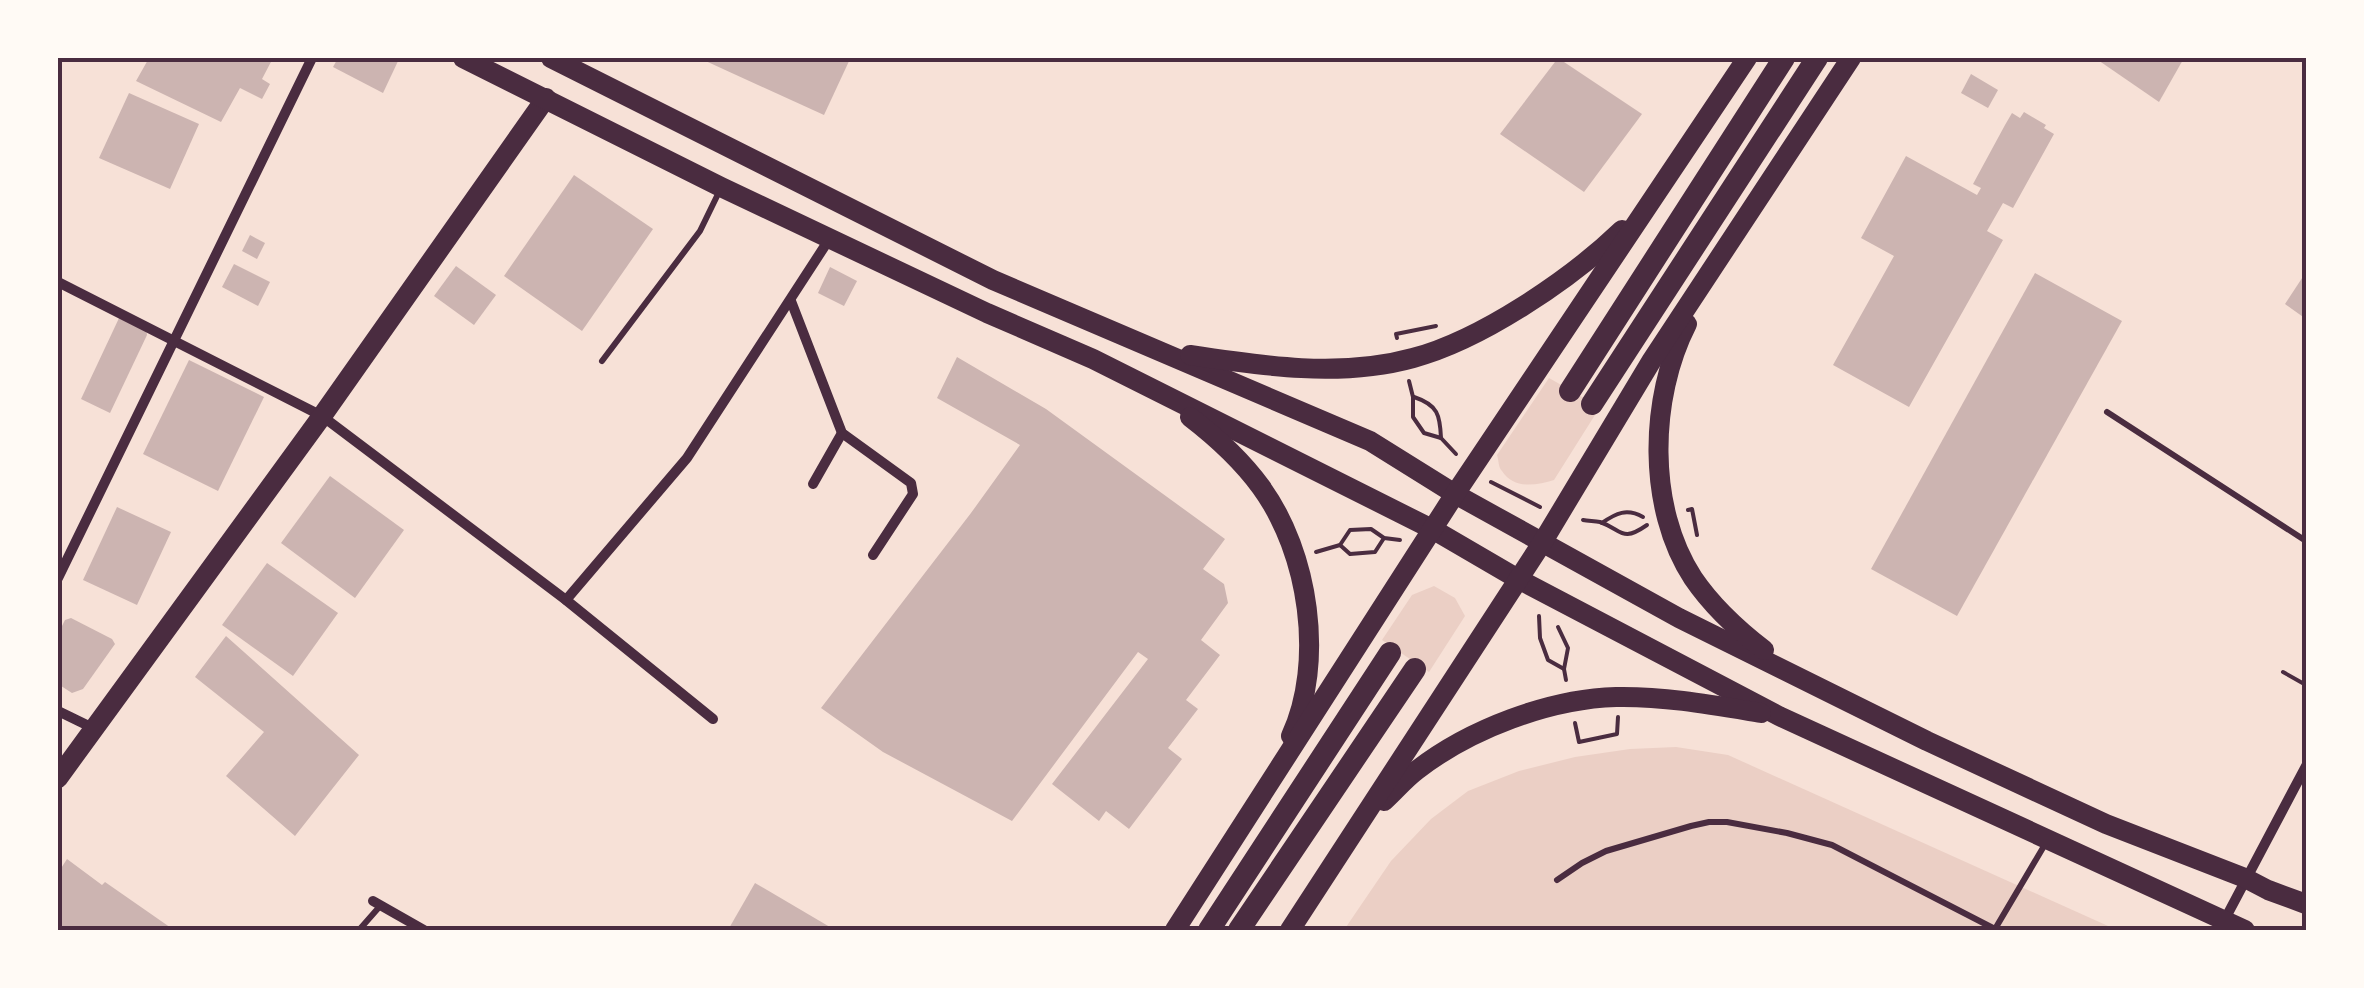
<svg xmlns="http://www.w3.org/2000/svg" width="2364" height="988" font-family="'Source Sans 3',sans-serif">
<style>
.green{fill:#ebcfc5}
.building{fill:#ccb4b1}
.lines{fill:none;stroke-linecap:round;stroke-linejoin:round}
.path{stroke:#4a2c40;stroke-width:4}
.service{stroke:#4a2c40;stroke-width:6}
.minor{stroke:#4a2c40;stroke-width:10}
.secondary{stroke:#4a2c40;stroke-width:20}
.primary{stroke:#4a2c40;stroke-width:20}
.trunk{stroke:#4a2c40;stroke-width:22}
.neatline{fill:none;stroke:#4a2c40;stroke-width:4}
</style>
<rect width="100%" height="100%" fill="#f7e1d7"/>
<g class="green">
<path d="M1549,378L1600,407L1554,480C1537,485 1514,490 1502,471C1498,467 1499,461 1497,455Z"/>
<polygon points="1434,586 1455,598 1465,616 1429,672 1382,640 1412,595"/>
<polygon points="1676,747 1728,755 2117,930 1344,930 1391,861 1431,819 1468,791 1519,771 1575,757 1630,749"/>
</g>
<g class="building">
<polygon points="149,58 273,58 262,79 270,84 262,99 240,88 221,122 136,81"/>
<polygon points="338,58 396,58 399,59 383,93 333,67"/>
<polygon points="699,58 846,58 850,59 824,115"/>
<polygon points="1558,58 1642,114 1584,192 1500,134"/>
<polygon points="2095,58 2184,58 2159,102"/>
<polygon points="1971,74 1998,90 1988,108 1961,93"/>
<polygon points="129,93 199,124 170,189 99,158"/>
<polygon points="2024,112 2046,125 2044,128 2054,134 2013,208 2003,203 1987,231 2003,240 1909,407 1833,365 1894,256 1861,238 1906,156 1977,195 1981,188 1973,184 2005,125 2012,113 2020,118"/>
<polygon points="574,175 653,229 582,331 504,276"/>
<polygon points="250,235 265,243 257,259 242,251"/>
<polygon points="234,264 270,282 258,306 222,287"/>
<polygon points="456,266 496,295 474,325 434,296"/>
<polygon points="830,267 857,281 844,306 818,293"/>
<polygon points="2306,272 2306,319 2285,304"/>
<polygon points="2035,273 2122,321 1957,616 1871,569"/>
<polygon points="120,316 146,328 147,335 110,413 81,399"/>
<polygon points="957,357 1046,409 1225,539 1203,569 1224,584 1228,603 1201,640 1220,655 1186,700 1198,709 1168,748 1182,759 1129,829 1106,811 1099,821 1052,784 1148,659 1138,652 1012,821 883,752 821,708 971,513 1020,445 937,398"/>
<polygon points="189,360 264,397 218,491 143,454"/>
<polygon points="330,476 404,530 355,598 281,543"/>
<polygon points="117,507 171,532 137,605 83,580"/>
<polygon points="267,563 338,613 293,676 222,625"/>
<polygon points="71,618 112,639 115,644 83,689 72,693 58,684 58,634 65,620"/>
<polygon points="226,636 359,755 295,836 226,776 264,732 195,677"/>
<polygon points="67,859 102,885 105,882 174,930 58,930 58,873"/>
<polygon points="755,883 835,930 728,930"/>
</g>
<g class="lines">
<g class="path">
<polyline points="1397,338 1396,334 1436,326"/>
<polyline points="1409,381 1413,397 1413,417 1424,433 1441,438 1456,454"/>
<path d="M1414,397C1438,405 1440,415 1441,438"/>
<polyline points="1491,482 1540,507"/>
<polyline points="1688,510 1692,509 1697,535"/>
<path d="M1583,520C1588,521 1594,521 1600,522C1623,530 1621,543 1647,525"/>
<path d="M1602,523C1616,513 1627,508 1643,517"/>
<polyline points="1340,545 1350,554 1375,552 1384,538"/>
<polyline points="1316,552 1340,545 1350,530 1371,529 1384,538 1400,540"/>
<polyline points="1539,616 1540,638 1548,660 1564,669 1566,680"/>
<polyline points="1558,627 1568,648 1564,669"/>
<polyline points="2283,672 2306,685"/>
<polyline points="1575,723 1579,742 1617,734 1618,717"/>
</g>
<g class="service">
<polyline points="602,361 700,231 719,192"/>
<polyline points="2107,412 2306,541"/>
<polyline points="1557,880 1582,863 1606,851 1691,826 1709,822 1727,822 1787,833 1832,845 1995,929"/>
<polyline points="1995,929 2047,841"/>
<polyline points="359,930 381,905"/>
</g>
<g class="minor">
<polyline points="58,282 322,416 566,600 713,719"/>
<polyline points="791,301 842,433 911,483 913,494 873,555"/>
<polyline points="813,484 842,433"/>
<polyline points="58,578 312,58"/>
<polyline points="566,600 687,458 830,238"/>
<polyline points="58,711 95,729"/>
<polyline points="373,901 424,930"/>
<polyline points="2224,921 2306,766"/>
</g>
<polyline class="secondary" points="58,778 322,416 546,98"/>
<g class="primary">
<polyline points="463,58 721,187 987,313 1093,359 1434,530 1518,579 1779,716 2245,930"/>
<polyline points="551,58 993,280 1370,441 1455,494 1679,618 1927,741 2106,824 2245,878 2268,890 2306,904"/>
<path d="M1687,324C1649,398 1647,508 1693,578C1712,606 1738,630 1764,650"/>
<path d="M1190,355C1262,366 1341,378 1413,358C1481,340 1571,279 1622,230"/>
<path d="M1190,417C1216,437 1242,461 1261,487C1309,553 1325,662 1291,736"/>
<path d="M1384,801C1395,791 1405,779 1417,770C1470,729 1549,699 1616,697C1664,696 1713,705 1761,713"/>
<polyline points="1175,930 1455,494 1747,58"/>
<polyline points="1290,930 1542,543 1652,360 1851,58"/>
</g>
<g class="trunk">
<polyline points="1570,391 1784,58"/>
<polyline points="1592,404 1817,58"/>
<polyline points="1209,930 1390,653"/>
<polyline points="1239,930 1415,669"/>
</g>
</g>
<rect width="2364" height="988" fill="none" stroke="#fffaf5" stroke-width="120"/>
<rect x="60" y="60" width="2244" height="868" class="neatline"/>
</svg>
